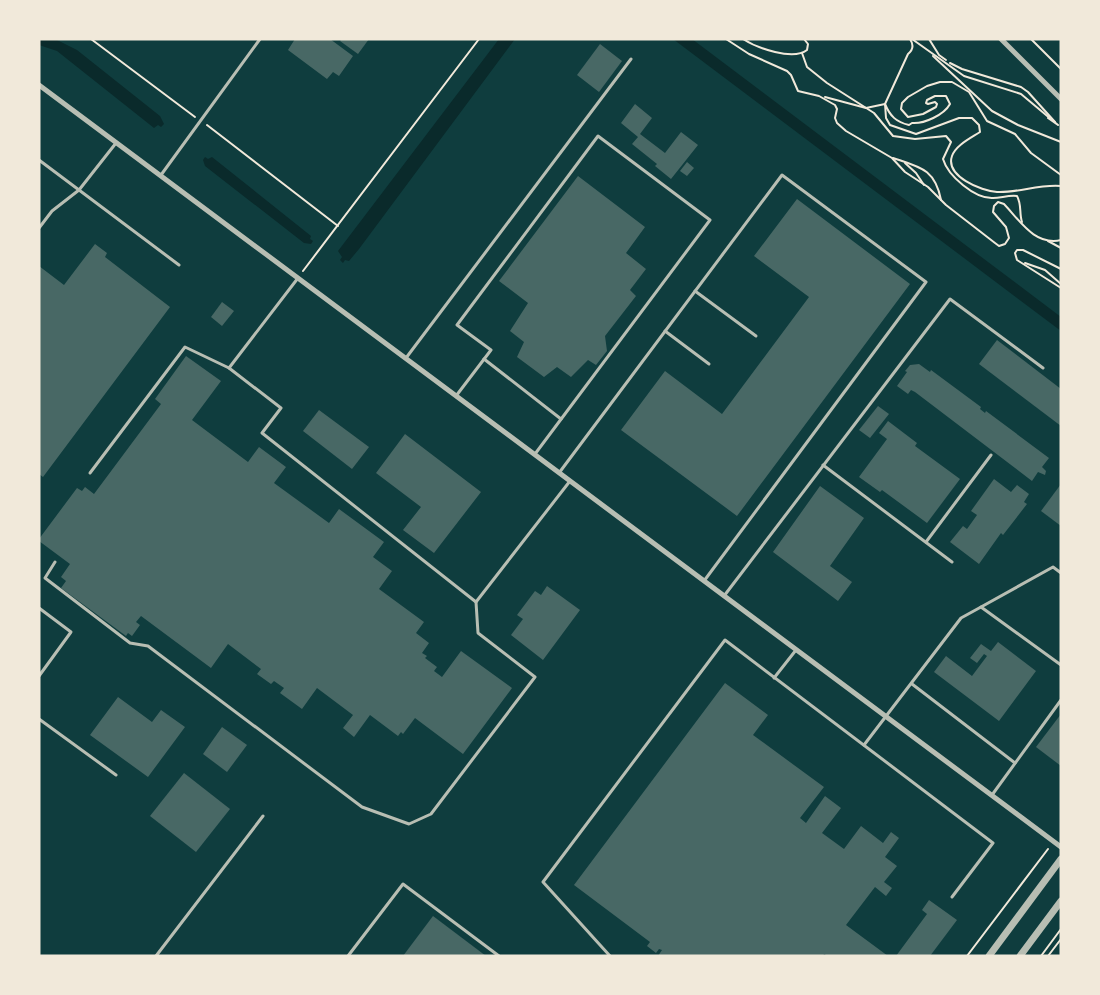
<svg xmlns="http://www.w3.org/2000/svg" width="1100" height="995" font-family="Jost,sans-serif">
<style>
.water{fill:#0a2a2b}
.building{fill:#486865}
.lines{fill:none;stroke-linecap:round;stroke-linejoin:round}
.path{stroke:#f1e9da;stroke-width:2}
.service{stroke:#b8beb3;stroke-width:3}
.minor{stroke:#b8beb3;stroke-width:5}
.tertiary{stroke:#b8beb3;stroke-width:7}
</style>
<rect width="100%" height="100%" fill="#0f3d3e"/>
<g class="water">
<polygon points="39,39 55,39 77,50 160,116 164,124 161,127 158,125 154,128 57,51 39,45"/>
<polygon points="499,39 515,39 359,249 349,261 345,260 343,263 340,260 342,257 338,251"/>
<polygon points="673,39 692,39 1061,317 1061,331"/>
<polygon points="205,157 208,159 212,157 311,236 310,239 313,241 311,244 304,243 205,166 203,160"/>
</g>
<g class="building">
<polygon points="295,39 330,39 353,56 339,76 333,72 327,79 288,50"/>
<polygon points="342,39 369,39 358,54 340,41"/>
<polygon points="600,44 622,61 599,92 577,75"/>
<polygon points="635,104 652,118 640,134 665,153 681,132 698,145 671,179 655,166 657,164 632,144 638,137 621,123"/>
<polygon points="687,162 694,168 687,176 680,171"/>
<polygon points="578,176 645,227 626,253 646,269 630,290 636,296 605,336 607,351 596,365 588,360 571,377 557,367 544,377 517,357 524,342 510,331 528,303 499,281"/>
<polygon points="797,199 910,284 737,516 621,430 665,371 722,414 809,297 754,256"/>
<polygon points="95,244 107,253 105,257 170,307 43,477 39,474 39,266 64,285"/>
<polygon points="222,302 234,311 222,326 211,317"/>
<polygon points="997,340 1061,389 1061,426 979,364"/>
<polygon points="186,356 221,381 192,420 248,462 259,447 286,467 274,483 329,523 339,509 384,542 373,557 392,571 379,589 424,622 416,633 429,643 422,653 427,656 425,658 437,667 434,671 442,677 461,651 512,688 463,754 415,718 403,734 401,732 398,736 370,715 354,737 343,728 353,715 317,688 302,709 280,693 284,688 274,681 271,684 257,674 261,669 228,644 211,668 141,616 136,622 140,625 132,636 128,633 126,636 61,588 66,581 61,577 70,564 39,541 39,539 77,488 82,491 85,487 94,494 161,404 155,399"/>
<polygon points="919,364 930,372 931,370 981,407 980,409 985,413 986,411 1049,458 1042,467 1046,471 1045,475 1038,472 1032,481 915,392 911,390 908,394 897,386 907,372 905,371 910,365"/>
<polygon points="878,406 889,414 870,438 859,430"/>
<polygon points="319,410 369,447 352,469 303,431"/>
<polygon points="888,421 917,443 915,446 960,479 927,523 882,490 880,492 859,477 887,439 879,433"/>
<polygon points="405,434 481,492 434,553 403,530 421,507 376,473"/>
<polygon points="994,479 1011,492 1017,485 1029,494 1024,502 1027,504 1003,535 1001,533 979,564 950,542 963,526 967,529 977,515 971,511"/>
<polygon points="1061,484 1061,526 1041,511"/>
<polygon points="820,486 864,518 830,566 852,582 838,601 773,552"/>
<polygon points="547,586 580,610 543,660 511,635 523,619 517,615 535,591 541,595"/>
<polygon points="998,642 1036,671 999,721 934,672 946,656 972,676 987,656 984,654 977,663 970,658 981,644 991,651"/>
<polygon points="725,683 768,715 753,735 824,787 800,818 806,823 825,796 841,808 822,833 844,849 861,826 883,843 891,832 899,838 885,857 897,866 884,882 892,888 886,896 875,887 846,925 888,956 828,956 824,954 823,956 658,956 662,950 659,949 656,953 647,946 650,942 574,885"/>
<polygon points="118,697 152,722 161,710 185,727 148,777 90,735"/>
<polygon points="1061,714 1061,766 1036,747"/>
<polygon points="222,727 247,745 227,772 203,754"/>
<polygon points="184,773 230,809 196,852 150,816"/>
<polygon points="929,900 957,920 930,956 896,956 927,914 922,910"/>
<polygon points="433,916 486,956 403,956"/>
</g>
<g class="lines">
<g class="path">
<polyline points="91,39 195,117"/>
<path d="M726,39L749,54L787,71L791,75L798,91L819,96L835,105L837,109L835,118L837,123L846,131L892,158L905,172L928,187L946,205L995,243L999,246L1005,244L1009,238L1006,227L993,212L994,206L998,202L1004,204C1020,221 1035,246 1061,240"/>
<path d="M743,39C757,48 793,61 807,50L808,44L804,39"/>
<path d="M910,39C914,45 913,50 908,54L885,104L886,118L890,125L916,134L959,118H972L979,125L980,132C971,138 956,145 952,156C945,176 981,191 997,192C1018,193 1039,184 1061,186"/>
<polyline points="912,39 964,76 1021,94 1058,125 1048,118"/>
<polyline points="929,39 939,55 946,60"/>
<polyline points="1031,39 1061,69"/>
<path d="M802,53L807,67L827,83L874,113L893,136L915,139L946,136L951,142L943,159C948,176 975,199 993,198C1001,198 1008,195 1017,196C1022,205 1019,213 1022,222"/>
<polyline points="933,56 992,111 1018,125 1061,142"/>
<polyline points="950,63 962,69 1021,87 1028,92 1055,122"/>
<path d="M825,97L866,108L885,104C890,116 896,122 909,125L912,123C924,124 944,115 950,104L946,96H935L927,100L926,103L928,104L935,102L937,104L936,107L923,114L908,117L901,109L902,103L908,97L927,86L940,82H952L969,92L987,121L1015,134L1031,153L1061,175"/>
<polyline points="207,125 338,226"/>
<path d="M893,158C920,167 935,169 941,200"/>
<polyline points="905,163 916,173 924,185"/>
<polyline points="1048,241 1061,248"/>
<polyline points="1025,263 1045,270 1061,284"/>
<polyline points="1061,269 1023,250 1017,250 1015,253 1017,260 1061,288"/>
<polyline points="303,271 479,39"/>
<polyline points="967,956 1048,849"/>
<polyline points="1041,956 1061,929"/>
<polyline points="1048,956 1061,939"/>
</g>
<g class="service">
<polyline points="39,160 179,265"/>
<polyline points="161,175 260,39"/>
<polyline points="39,228 52,211 79,190 116,143"/>
<polyline points="298,278 229,368 281,408 262,433 476,602 570,481"/>
<polyline points="695,291 756,336"/>
<polyline points="665,331 709,364"/>
<polyline points="406,358 631,59"/>
<polyline points="484,359 561,419"/>
<polyline points="456,396 491,350 457,325 598,136 710,220 535,454"/>
<polyline points="823,465 952,562"/>
<polyline points="90,473 185,347 229,368"/>
<polyline points="559,473 782,175 926,282 704,581"/>
<polyline points="926,542 991,455"/>
<polyline points="55,562 45,578 130,643 148,646 362,807 409,824 431,814 535,677 478,633 476,602"/>
<polyline points="1061,573 1053,567 981,607 1061,665"/>
<polyline points="724,596 950,299 1043,368"/>
<polyline points="39,608 71,632 39,676"/>
<polyline points="774,678 796,650"/>
<polyline points="912,684 1015,763"/>
<polyline points="39,719 116,775"/>
<polyline points="864,745 961,618 981,607"/>
<polyline points="992,795 1061,700"/>
<polyline points="156,956 263,816"/>
<polyline points="348,956 403,884 499,956"/>
<polyline points="610,956 543,882 725,640 993,843 952,897"/>
</g>
<g class="minor">
<polyline points="1001,39 1061,99"/>
<polyline points="39,85 1061,847"/>
</g>
<g class="tertiary">
<polyline points="989,956 1061,859"/>
<polyline points="1020,956 1061,901"/>
</g>
</g>
<rect width="1100" height="995" fill="none" stroke="#f1e9da" stroke-width="81"/>
</svg>
